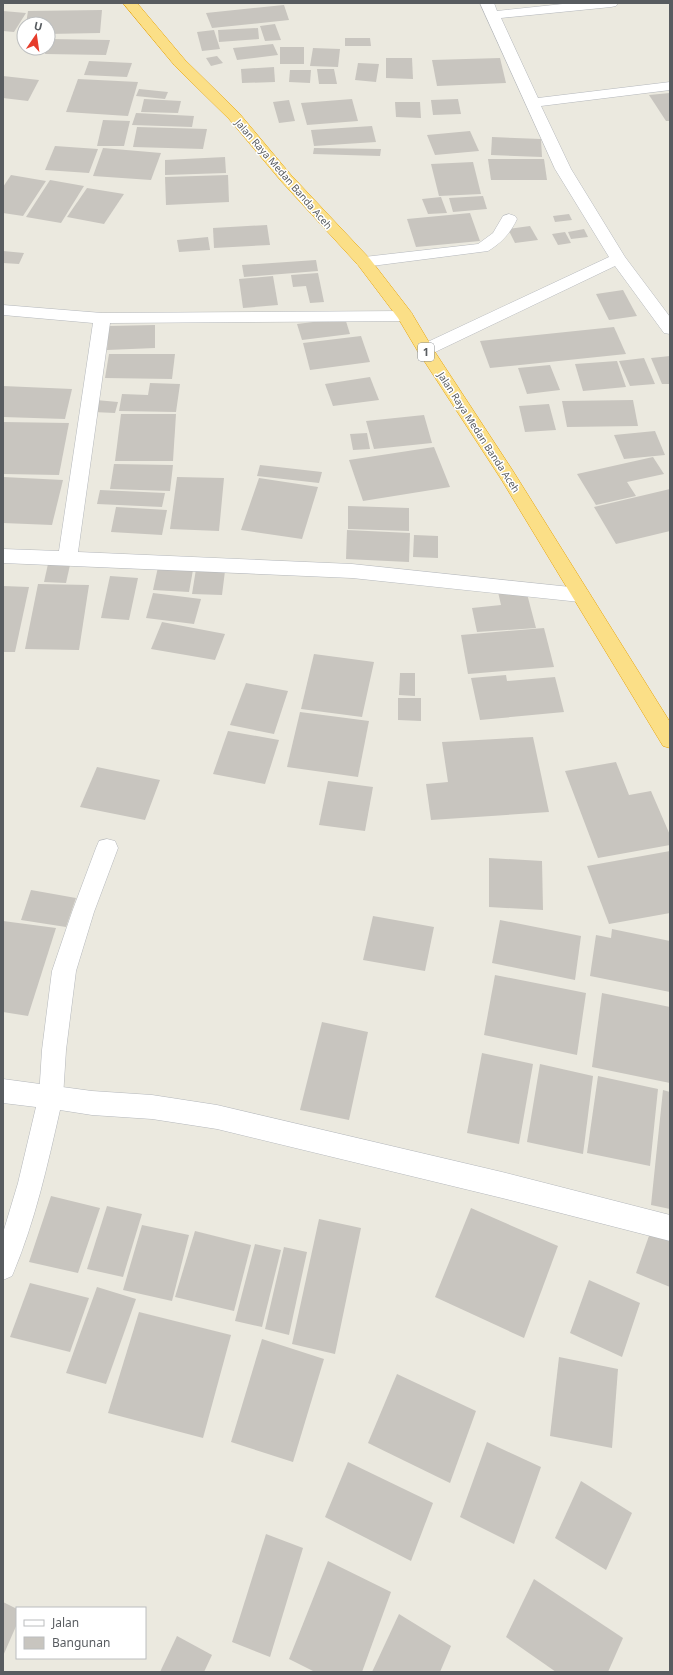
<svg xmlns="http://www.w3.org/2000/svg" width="673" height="1675" font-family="'Noto Sans',sans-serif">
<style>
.building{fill:#c8c5bf}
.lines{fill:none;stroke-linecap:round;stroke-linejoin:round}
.lane-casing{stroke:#b5b8bc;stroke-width:1}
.street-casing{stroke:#b5b8bc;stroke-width:1}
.highway-casing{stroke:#e8a303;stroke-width:1}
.lane{fill:#fff;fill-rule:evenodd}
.street{fill:#fff;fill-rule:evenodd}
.highway{fill:#fbdf87;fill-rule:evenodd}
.labels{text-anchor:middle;stroke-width:3;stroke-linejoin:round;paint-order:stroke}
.far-street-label{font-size:10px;fill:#585c60;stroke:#fff}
.shield{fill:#fff;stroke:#8a8d90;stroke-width:1}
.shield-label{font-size:11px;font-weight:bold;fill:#585c60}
</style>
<rect width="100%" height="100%" fill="#ebe9df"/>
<g class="building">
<polygon points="284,5 289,20 212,28 206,13"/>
<polygon points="102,10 100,33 48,34 48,24 26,24 28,11"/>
<polygon points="3,11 26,13 14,32 3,31"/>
<polygon points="275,24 281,40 265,41 260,26"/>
<polygon points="258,28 259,39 219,42 218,30"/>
<polygon points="214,30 220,49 202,51 197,32"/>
<polygon points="345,38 370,38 371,46 345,46"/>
<polygon points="49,39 110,40 106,55 45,54 46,48 48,48"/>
<polygon points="273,44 278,55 237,60 233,48"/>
<rect x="280" y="47" width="24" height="17"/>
<polygon points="313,48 340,49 338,67 310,66"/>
<polygon points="217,56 223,63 211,66 206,58"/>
<polygon points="386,58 412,58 413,79 386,78"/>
<polygon points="500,58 506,83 437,86 432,60"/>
<polygon points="89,61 132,63 127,77 84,75"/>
<polygon points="358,63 379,64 376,82 355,80"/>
<polygon points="274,67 275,82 242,83 241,69"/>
<polygon points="317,69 334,69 337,84 319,84"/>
<polygon points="290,70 311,70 310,83 289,82"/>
<polygon points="3,76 39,80 28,101 3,98"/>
<polygon points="78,79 138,82 128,116 66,112"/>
<polygon points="139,89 168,92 165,99 136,96"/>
<polygon points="670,93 670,121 666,121 649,95"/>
<polygon points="144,99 181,101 178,113 141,112"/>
<polygon points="352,99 358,121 307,125 301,103"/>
<polygon points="458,99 461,114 433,115 431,100"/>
<polygon points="289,100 295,121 279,123 273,102"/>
<polygon points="395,102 420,102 421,118 396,117"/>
<polygon points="136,113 194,116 192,127 132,125"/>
<polygon points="103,120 130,121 124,146 97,146"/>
<polygon points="372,126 376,142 314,146 311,130"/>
<polygon points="137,127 207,129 203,149 133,147"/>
<polygon points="470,131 479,151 435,155 427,135"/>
<polygon points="492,137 541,139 542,157 491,155"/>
<polygon points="55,146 98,149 89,173 45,170"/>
<polygon points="103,148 161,153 151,180 93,176"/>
<polygon points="314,148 381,149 380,156 313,154"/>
<polygon points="225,157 226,173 165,175 165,160"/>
<polygon points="488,159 544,159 547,180 491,180"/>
<polygon points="473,162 481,194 439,196 431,164"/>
<polygon points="11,175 46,181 23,216 3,213 3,187"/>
<polygon points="228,175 229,202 166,205 165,177"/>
<polygon points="50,180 84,186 61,223 26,217"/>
<polygon points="87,188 124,194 104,224 67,217"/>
<polygon points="483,196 487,209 453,212 449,198"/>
<polygon points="441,197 447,213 428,214 422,199"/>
<polygon points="470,213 480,241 416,247 407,219"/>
<polygon points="569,214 572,220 555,222 553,216"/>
<polygon points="267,225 270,245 214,248 213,228"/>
<polygon points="530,226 538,240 515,243 508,229"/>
<polygon points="584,229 588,237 571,239 568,232"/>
<polygon points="565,232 571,243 558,245 552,234"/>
<polygon points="208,237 210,250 179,252 177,240"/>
<polygon points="3,251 24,253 19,264 3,263"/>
<polygon points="316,260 318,271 244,277 242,265"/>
<polygon points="318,273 324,302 310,303 306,286 293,287 291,275"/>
<polygon points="273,276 278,305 243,308 239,279"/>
<polygon points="623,290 637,316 609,320 596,294"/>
<polygon points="345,318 350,334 302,340 297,324"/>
<polygon points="155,325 155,348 107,350 109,326"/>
<polygon points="614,327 626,354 490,368 480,341"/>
<polygon points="361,336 370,362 310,370 303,343"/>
<polygon points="109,354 175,354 172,379 105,378"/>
<polygon points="670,356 670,384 662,384 651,358"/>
<polygon points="644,358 655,384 630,386 619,361"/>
<polygon points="617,361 626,387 583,391 575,364"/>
<polygon points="550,365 560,390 527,394 518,368"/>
<polygon points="370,377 379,400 333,406 325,384"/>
<polygon points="150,383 180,384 176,412 119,411 122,394 148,395"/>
<polygon points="3,386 72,389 65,419 3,417"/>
<polygon points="96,400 118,402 115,413 93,412"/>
<polygon points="633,400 638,426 567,427 562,401"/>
<polygon points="549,404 556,430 525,432 519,406"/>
<polygon points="121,414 176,414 173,461 115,461"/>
<polygon points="424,415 432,443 374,449 366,421"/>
<polygon points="3,422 69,423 59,475 3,474"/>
<polygon points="655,431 665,455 624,459 614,435"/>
<polygon points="367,433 370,449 353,450 350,434"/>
<polygon points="434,447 450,487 363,501 349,460"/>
<polygon points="653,457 664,474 627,482 636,496 596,505 577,474"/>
<polygon points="114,464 173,465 170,491 110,489"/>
<polygon points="260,465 322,472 319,483 257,476"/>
<polygon points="3,477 63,480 52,525 3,523"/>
<polygon points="177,477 224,478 219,531 170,529"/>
<polygon points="259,478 318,487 302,539 241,530"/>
<polygon points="670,489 670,531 616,544 594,507"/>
<polygon points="100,490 165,493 162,507 97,504"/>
<polygon points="348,506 409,508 409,531 348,529"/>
<polygon points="116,507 167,510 162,535 111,532"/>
<polygon points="347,530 410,533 409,562 346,559"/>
<polygon points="414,535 438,536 438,558 413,557"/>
<polygon points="48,564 70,565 66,583 44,582"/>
<polygon points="158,567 193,570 189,592 153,590"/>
<polygon points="196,569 225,571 222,595 192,594"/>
<polygon points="110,576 138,578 129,620 101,618"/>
<polygon points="38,584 89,585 79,650 25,649"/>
<polygon points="3,586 29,587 15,652 3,652"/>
<polygon points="526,590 536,628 477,632 472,608 501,605 498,592"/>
<polygon points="153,593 201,599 194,624 146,618"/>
<polygon points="162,622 225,634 215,660 151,649"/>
<polygon points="544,628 554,667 468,674 461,635"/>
<polygon points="314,654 374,662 362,717 301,709"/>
<polygon points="400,673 415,673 415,696 399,695"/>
<polygon points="506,675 507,681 555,677 564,712 480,720 471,678"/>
<polygon points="246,683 288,691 274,734 230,725"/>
<polygon points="398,698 421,698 421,721 398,720"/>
<polygon points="300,712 369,721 358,777 287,767"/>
<polygon points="228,731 279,740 265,784 213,774"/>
<polygon points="533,737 549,812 431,820 426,784 448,782 442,742"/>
<polygon points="616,762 629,795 651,791 670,835 670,845 598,858 565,771"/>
<polygon points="97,767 160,780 145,820 80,807"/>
<polygon points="328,781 373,787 365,831 319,825"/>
<polygon points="670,851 670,913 609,924 587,866"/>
<polygon points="489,858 542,861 543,910 489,907"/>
<polygon points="31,890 76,898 66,927 21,920"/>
<polygon points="373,916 434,927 425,971 363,960"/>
<polygon points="500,920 581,936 575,980 492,963"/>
<polygon points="3,921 56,928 28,1016 3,1012"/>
<polygon points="612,929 670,941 670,992 590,976 596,935 611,938"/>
<polygon points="495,975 586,993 577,1055 484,1035"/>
<polygon points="602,993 670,1007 670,1083 592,1067"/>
<polygon points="322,1022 368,1032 349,1120 300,1110"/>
<polygon points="482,1053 533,1064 519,1144 467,1133"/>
<polygon points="540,1064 593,1076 583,1154 527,1142"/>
<polygon points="598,1076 658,1089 650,1166 587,1153"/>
<polygon points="663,1090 670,1092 670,1209 651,1205"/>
<polygon points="51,1196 100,1208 78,1273 29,1262"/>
<polygon points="107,1206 142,1214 123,1277 87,1269"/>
<polygon points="471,1208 558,1246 524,1338 435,1297"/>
<polygon points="319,1219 361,1228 335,1354 292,1344"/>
<polygon points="142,1225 189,1235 172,1301 123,1290"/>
<polygon points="651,1230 670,1238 670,1287 636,1273"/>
<polygon points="195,1231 251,1245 234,1311 175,1297"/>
<polygon points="255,1244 281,1250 262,1327 235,1321"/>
<polygon points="284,1247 307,1252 289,1335 265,1329"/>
<polygon points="589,1280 640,1303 622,1357 570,1333"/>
<polygon points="30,1283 89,1298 70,1352 10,1337"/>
<polygon points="97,1287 136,1299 106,1384 66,1373"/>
<polygon points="139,1312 231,1335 203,1438 108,1413"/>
<polygon points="262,1339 324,1359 293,1462 231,1442"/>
<polygon points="559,1357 618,1369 612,1448 550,1436"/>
<polygon points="397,1374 476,1411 450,1483 368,1443"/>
<polygon points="487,1442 541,1467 514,1544 460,1517"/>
<polygon points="348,1462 433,1503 411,1561 325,1517"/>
<polygon points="581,1481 632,1513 606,1570 555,1538"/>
<polygon points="266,1534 303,1548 270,1657 232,1642"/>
<polygon points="328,1561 391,1592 362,1672 315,1672 289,1659"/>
<polygon points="534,1579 623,1638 608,1672 556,1672 506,1637"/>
<polygon points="3,1602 17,1609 17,1624 3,1656"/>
<polygon points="399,1614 451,1646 440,1672 372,1672"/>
<polygon points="177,1636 212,1655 204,1672 160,1672"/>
</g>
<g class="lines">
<g class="lane-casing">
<g id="lane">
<polygon points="480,3 494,3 497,11 572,3 618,3 616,6 611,7 501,18 538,98 670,82 670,90 541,106 571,169 625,257 670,317 670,334 664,333 615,266 431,354 425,355 419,354 417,350 419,346 609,257 555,169"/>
<path d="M509,214L515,216L517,219C510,234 501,243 488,251L364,267L358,265L356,262L358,259L364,257L478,244L493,233L503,216Z"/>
<polygon points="107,839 115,841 118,848 94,912 76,971 66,1050 63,1097 60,1105 51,1109 42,1105 39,1097 42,1050 52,971 72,912 96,848 99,841"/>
</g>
</g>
<g class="street-casing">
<g id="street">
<polygon points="3,305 102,313 405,311 411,312 413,316 411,320 405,321 110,323 78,552 352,564 580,588 587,590 590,595 587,600 580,602 352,578 3,563 3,549 59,551 93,323 3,315"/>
<path d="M3,1079L92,1091L152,1095L217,1105L502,1172L670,1215V1241L502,1198L217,1129L152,1119L92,1115L60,1110C47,1167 35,1222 12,1276L3,1280V1233L18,1183L36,1107L3,1103Z"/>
</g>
</g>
<g class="highway-casing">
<polygon id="highway" points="123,3 137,3 185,60 239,113 291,175 370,259 411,312 433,349 513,471 670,722 670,748 663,746 501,479 417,350 398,318 358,265 281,181 229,119 175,66"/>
</g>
<use href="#lane" class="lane"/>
<use href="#street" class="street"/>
<use href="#highway" class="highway"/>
</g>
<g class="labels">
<g class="far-street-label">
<text transform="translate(284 174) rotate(49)" y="4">Jalan Raya Medan Banda Aceh</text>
<text transform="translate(479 432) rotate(57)" y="4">Jalan Raya Medan Banda Aceh</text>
</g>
<rect class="shield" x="418" y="343" width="16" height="18" rx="3"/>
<g class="shield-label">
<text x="426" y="356">1</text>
</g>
</g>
<rect width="673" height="1675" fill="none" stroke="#585c60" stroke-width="8"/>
<rect x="16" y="1607" width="130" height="52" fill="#ffffff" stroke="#bcbebf"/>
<rect x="24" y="1620" width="20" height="6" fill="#ffffff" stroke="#bcbebf"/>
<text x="52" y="1627" font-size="12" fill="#585c60">Jalan</text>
<rect x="24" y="1637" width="20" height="12" fill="#c8c5bf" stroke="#bcbebf"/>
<text x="52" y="1647" font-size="12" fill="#585c60">Bangunan</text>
<g transform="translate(36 36) rotate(13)"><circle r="19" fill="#ffffff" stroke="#bcbebf"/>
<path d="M0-3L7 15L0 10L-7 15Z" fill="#e63c2b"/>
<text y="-6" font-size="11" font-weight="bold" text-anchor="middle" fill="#585c60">U</text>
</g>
</svg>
